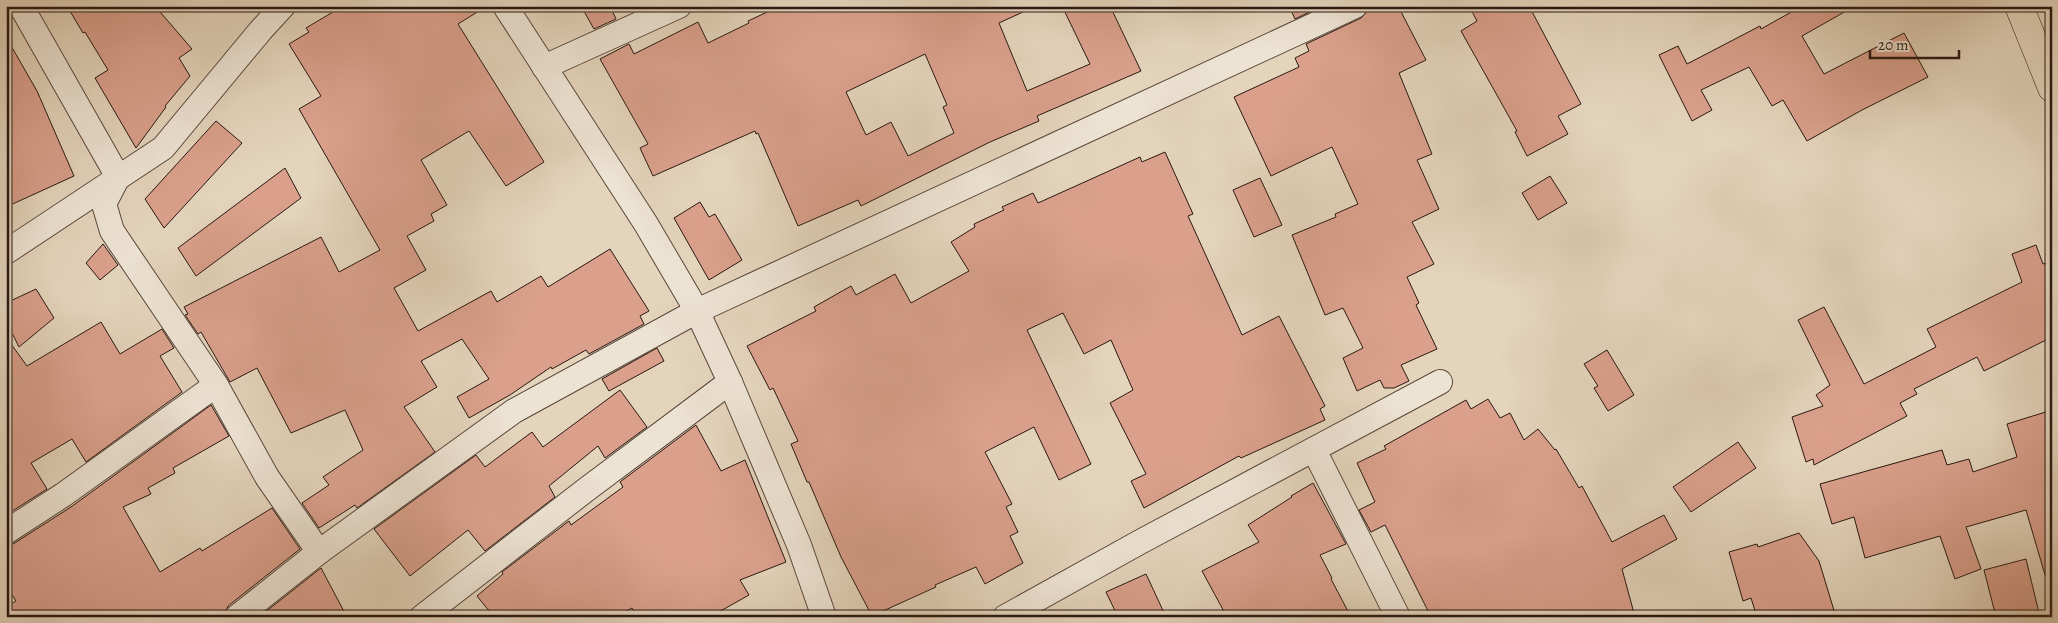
<svg xmlns="http://www.w3.org/2000/svg" width="2058" height="623" font-family="Alegreya,serif">
<style>
.building{fill:#daa08c;stroke:#291812;fill-rule:evenodd}
.lines{fill:none;stroke-linecap:round;stroke-linejoin:round}
.street-casing{stroke:#58473c;stroke-width:26}
.highway-casing{stroke:#291812;stroke-width:29}
.street{stroke:#ede3d3;stroke-width:24}
.highway{stroke:#e4d4bc;stroke-width:28}
</style>
<rect width="100%" height="100%" fill="#e4d4bc"/>
<filter id="stains"><feTurbulence type="fractalNoise" baseFrequency=".004" numOctaves="4"/><feColorMatrix values="0 0 0 0 .2 0 0 0 0 .09 0 0 0 0 .02 0 0 0 .5 -.17"/></filter>
<radialGradient id="worn" r=".72"><stop offset=".6" stop-color="#630" stop-opacity="0"/><stop offset="1" stop-color="#630" stop-opacity=".3"/></radialGradient>
<g class="building">
<polygon points="67,6 155,6 192,49 179,58 190,76 165,106 166,107 136,148 95,78 108,70 85,32 83,33"/>
<polygon points="343,6 487,6 458,24 544,162 506,186 469,131 421,160 447,205 431,214 434,221 407,236 426,270 394,288 418,331 491,291 497,302 541,276 548,287 610,249 649,311 640,316 644,324 589,354 586,350 552,369 551,367 510,395 469,418 457,397 489,379 462,339 421,361 437,387 404,407 435,452 357,508 355,505 319,528 302,503 329,485 323,477 363,450 345,410 291,433 257,368 230,382 201,332 198,334 185,315 188,314 184,307 321,237 339,272 380,250 299,109 321,96 289,44 309,32 306,28"/>
<polygon points="581,6 610,6 616,19 594,29"/>
<path d="M780,6H1036L999,23L1027,91L1090,64L1062,6H1110L1141,71L1037,116L1039,121L990,142L861,206L858,200L798,226L758,133L756,134L755,131L653,176L640,148L648,144L600,59L629,44L634,54L698,22L708,43L749,23L748,21ZM925,54L947,105L943,107L954,133L908,156L891,122L866,135L846,92Z"/>
<polygon points="1289,6 1322,6 1295,19"/>
<polygon points="1369,6 1398,6 1426,60 1399,73 1432,154 1417,160 1439,209 1412,222 1434,264 1407,277 1419,303 1416,305 1437,349 1401,365 1409,381 1394,388 1384,388 1380,380 1357,391 1343,358 1363,348 1343,308 1325,315 1292,235 1336,217 1335,214 1358,204 1332,147 1271,176 1234,97 1299,67 1295,58 1309,51 1306,44 1361,18 1366,13"/>
<polygon points="1469,6 1529,6 1581,104 1558,116 1568,134 1527,156 1515,132 1517,131 1461,31 1477,21"/>
<polygon points="1802,6 1855,6 1802,36 1824,74 1904,33 1928,77 1862,110 1807,141 1783,100 1772,106 1749,67 1701,90 1712,110 1692,121 1659,55 1678,46 1687,64 1760,26 1761,29"/>
<polygon points="6,37 37,91 74,176 6,207"/>
<polygon points="216,121 242,143 164,228 145,199"/>
<polygon points="1165,152 1193,214 1188,216 1242,335 1279,316 1325,406 1320,409 1325,420 1241,458 1239,456 1144,508 1131,481 1146,474 1110,403 1133,390 1111,340 1084,354 1063,313 1027,330 1091,464 1059,480 1034,427 985,452 1012,504 1006,507 1018,532 1010,536 1023,563 985,584 976,567 935,585 936,587 872,616 841,557 809,482 807,482 791,444 798,441 773,388 770,390 747,346 816,311 814,307 851,286 856,295 895,274 911,303 969,271 951,242 975,227 974,224 1004,210 1002,207 1033,193 1038,203 1140,157 1142,162"/>
<polygon points="285,168 301,198 196,276 178,248"/>
<polygon points="1550,176 1567,203 1538,220 1522,193"/>
<polygon points="1260,178 1282,225 1254,237 1233,190"/>
<polygon points="700,202 709,217 715,214 742,260 709,280 674,218"/>
<polygon points="103,244 118,265 100,280 86,263"/>
<polygon points="2036,245 2043,264 2052,261 2052,337 1984,371 1977,357 1914,389 1917,394 1900,403 1907,416 1814,465 1813,459 1806,462 1792,417 1823,406 1816,395 1830,385 1798,320 1824,307 1864,384 1936,347 1927,329 2022,282 2012,254"/>
<polygon points="36,289 54,318 19,347 6,321 6,303"/>
<polygon points="101,322 120,354 162,329 174,348 160,356 182,392 86,462 72,439 31,463 47,489 6,515 6,337 27,366"/>
<polygon points="657,348 664,361 609,391 602,379"/>
<polygon points="1607,350 1634,395 1608,411 1594,388 1598,386 1584,364"/>
<polygon points="620,390 647,427 605,458 598,446 549,486 555,497 485,551 468,530 410,576 374,529 476,455 485,467 532,432 543,447"/>
<polygon points="1488,399 1500,418 1510,413 1524,440 1538,429 1555,450 1556,449 1579,488 1582,486 1612,542 1664,515 1677,539 1622,569 1635,617 1431,617 1385,525 1371,532 1359,510 1375,502 1357,463 1386,449 1384,446 1466,400 1471,409"/>
<polygon points="211,405 229,436 173,468 175,473 148,488 151,494 123,507 160,572 200,548 202,551 272,508 300,549 228,606 224,617 6,617 6,607 16,601 6,585 6,546 13,544 71,507"/>
<polygon points="2052,410 2052,574 2045,575 2026,510 1966,527 1981,569 1955,579 1940,536 1865,558 1854,517 1832,524 1820,484 1942,450 1947,465 1969,459 1973,472 2017,457 2007,424"/>
<polygon points="696,425 721,471 745,460 786,562 740,580 749,595 710,617 637,617 632,608 616,617 494,617 477,596 503,574 502,572 569,521 571,525 623,487 620,482"/>
<polygon points="1738,442 1756,468 1691,512 1673,487"/>
<polygon points="1313,483 1346,544 1320,555 1332,578 1331,579 1351,617 1227,617 1202,571 1259,542 1248,525 1292,497 1291,496"/>
<polygon points="1799,533 1819,561 1836,617 1757,617 1751,598 1743,601 1729,552 1757,544 1758,547"/>
<polygon points="2026,559 2040,617 1996,617 1984,570"/>
<polygon points="321,568 347,617 259,617"/>
<polygon points="1146,574 1166,617 1118,617 1106,592"/>
</g>
<g class="lines">
<g class="street-casing">
<g id="street">
<polyline points="21,6 118,177"/>
<polyline points="505,6 646,224 697,311 730,382 799,545 824,617"/>
<polyline points="544,67 679,6"/>
<polyline points="118,177 104,204 112,231 216,385 267,477 319,552"/>
<polyline points="6,252 163,148 261,30 283,6"/>
<polyline points="1314,450 1398,617"/>
<polyline points="6,532 63,495 216,385"/>
<polyline points="237,617 319,552 514,411 697,311 1355,6"/>
<polyline points="422,617 587,489 730,382"/>
<polyline points="1005,617 1140,542 1440,382"/>
</g>
</g>
<g class="highway-casing">
<polyline id="highway" points="2019,6 2052,88"/>
</g>
<use href="#street" class="street"/>
<use href="#highway" class="highway"/>
</g>
<rect width="2058" height="623" fill="none" stroke="#e4d4bc" stroke-width="25"/>
<rect x="8" y="8" width="2043" height="608" fill="none" stroke="#291812" stroke-width="2.5"/>
<rect x="12" y="12" width="2033" height="598" fill="none" stroke="#291812"/>
<path d="M1870 50v8h89v-8" fill="none" stroke="#291812" stroke-width="2.5"/>
<text x="1878" y="50" font-size="15" fill="#291812" stroke="#ede3d3" stroke-width="4" paint-order="stroke">20 m</text>
<rect width="100%" height="100%" filter="url(#stains)"/>
<rect width="100%" height="100%" fill="url(#worn)"/>
</svg>
